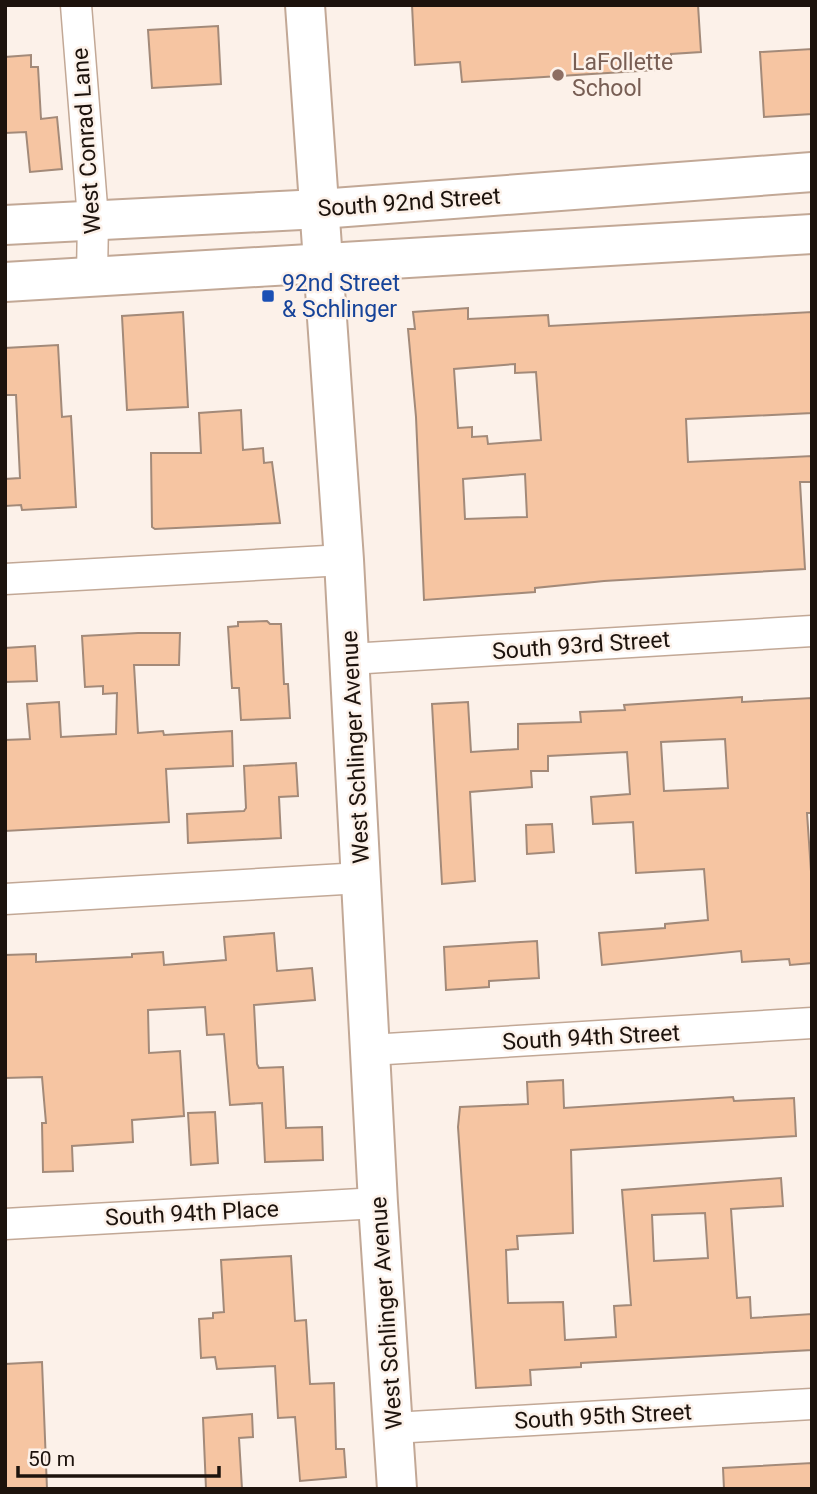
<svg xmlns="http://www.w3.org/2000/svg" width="817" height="1494" font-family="Roboto,sans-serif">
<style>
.building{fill:#f6c5a2;stroke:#a38a79;stroke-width:2;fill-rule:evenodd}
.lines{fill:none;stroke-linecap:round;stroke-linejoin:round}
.street-casing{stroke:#c2a896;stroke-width:33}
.secondary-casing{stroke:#c2a896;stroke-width:42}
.street{stroke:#fff;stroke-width:30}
.secondary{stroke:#fff;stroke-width:38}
.education-dot{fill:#8d6e63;stroke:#fcf1e9;stroke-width:2.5}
.transit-dot{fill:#1a4fb4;stroke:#fcf1e9;stroke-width:2.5}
.labels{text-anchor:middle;stroke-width:5;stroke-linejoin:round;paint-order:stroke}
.education-label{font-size:23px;fill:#785e54;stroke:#fcf1e9;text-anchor:start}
.street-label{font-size:23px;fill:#1d130d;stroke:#fcf1e9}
.transit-label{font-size:23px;fill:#164399;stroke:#fcf1e9;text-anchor:start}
</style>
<rect width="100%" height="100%" fill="#fcf1e9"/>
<g class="building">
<polygon points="412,5 698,5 701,52 671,54 671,69 462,82 460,62 415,65"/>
<polygon points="218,26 221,84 152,88 148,30"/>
<polygon points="812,49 812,114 764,117 760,52"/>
<polygon points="31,55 31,67 38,67 41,119 57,117 62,169 30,172 26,132 5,133 5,57"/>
<path d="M468,308V319L548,315L549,326L812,312V413L686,419L688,462L812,456V482H800L805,569L604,581L535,588V592L424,600L416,417L408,329H415L413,312ZM515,364V373L536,372L541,440L488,444L487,436L472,437V427L458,428L454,369ZM525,474L527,517L465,519L463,479Z"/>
<polygon points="183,312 188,407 127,410 122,316"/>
<polygon points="58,345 62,417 71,416 76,507 22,510 21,505 5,506 5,479 20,478 16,395 5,395 5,348"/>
<polygon points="241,410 243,450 263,448 264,463 272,462 280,523 155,529 152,527 151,453 201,453 199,413"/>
<polygon points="267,621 270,624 281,624 284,684 288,684 290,718 241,720 239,688 232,688 228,627 238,626 238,622"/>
<polygon points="138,633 180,633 179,665 134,665 138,733 163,731 164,735 232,731 233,766 166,769 169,822 5,831 5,740 30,739 27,704 59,702 61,737 116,734 117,693 103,694 103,686 85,687 82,636"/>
<polygon points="35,646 37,681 5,682 5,648"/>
<path d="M742,697V702L812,698V813H807L812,886V963L790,965L789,959L742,962L741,951L602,965L599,933L665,928V924L708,920L704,869L636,873L633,822L593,824L591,797L630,794L627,752L548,756V771H531L532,787L470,792L475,881L442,884L432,704L468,702L471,752L518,749V724L581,722L580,712L625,710L624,705ZM725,739L728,788L664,791L661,742Z"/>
<polygon points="296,763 298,796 279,797 281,838 188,843 187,814 244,811 246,808 244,766"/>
<polygon points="552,824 554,852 527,854 526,825"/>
<polygon points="274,933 277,971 312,968 315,1000 254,1005 257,1064 259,1068 283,1067 286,1128 322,1127 323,1160 265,1162 262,1103 230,1105 224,1034 207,1035 205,1007 148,1010 149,1053 180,1051 184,1116 132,1120 133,1142 72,1146 73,1171 43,1172 42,1123 46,1123 42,1077 5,1078 5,955 36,954 36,962 132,957 132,954 163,952 164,965 226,960 224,937"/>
<polygon points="537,941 539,978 489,981 489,987 446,990 444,947"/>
<path d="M563,1080L564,1108L733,1097L734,1101L794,1098L796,1136L571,1150L573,1233L517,1236L518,1249L506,1250L508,1303L563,1302L565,1340L616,1337L614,1306L631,1305L622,1190L781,1178L783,1206L731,1209L737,1298L750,1297L751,1318L812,1314V1350L581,1363V1367L530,1370L531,1385L476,1388L458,1127L460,1107L528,1104L527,1082ZM705,1213L708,1258L654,1261L652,1215Z"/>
<polygon points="215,1112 218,1163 191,1165 188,1113"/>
<polygon points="291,1256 295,1321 306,1320 310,1384 334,1383 336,1449 344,1449 346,1477 300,1481 295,1417 278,1418 275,1366 217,1369 215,1357 201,1358 199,1319 213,1318 213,1313 224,1312 221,1260"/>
<polygon points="42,1362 47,1489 5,1489 5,1364"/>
<polygon points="252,1414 253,1437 239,1438 242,1489 206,1489 203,1418"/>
<polygon points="812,1463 812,1489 724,1489 723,1468"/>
</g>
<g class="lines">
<g class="street-casing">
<g id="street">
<polyline points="76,5 93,219 92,276"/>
<polyline points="5,579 344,560"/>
<polyline points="350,659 812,631"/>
<polyline points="5,899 361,878"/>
<polyline points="370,1050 812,1023"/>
<polyline points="5,1224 378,1203"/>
<polyline points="393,1428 812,1404"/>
</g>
</g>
<g class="secondary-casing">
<g id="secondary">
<polyline points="305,5 344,560 378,1203 397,1489"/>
<polyline points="5,225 320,209 812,172"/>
<polyline points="5,282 812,234"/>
</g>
</g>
<use href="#street" class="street"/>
<use href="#secondary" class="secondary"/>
</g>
<circle class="education-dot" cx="558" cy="75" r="7"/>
<rect class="transit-dot" x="261" y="289" width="14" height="14" rx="3.5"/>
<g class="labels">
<g class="education-label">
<text x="572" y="70">LaFollette<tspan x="572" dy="26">School</tspan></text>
</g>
<g class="street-label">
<text transform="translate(86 141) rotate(-94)" y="8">West Conrad Lane</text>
<text transform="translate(409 202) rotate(-4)" y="8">South 92nd Street</text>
<text transform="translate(581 645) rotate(-4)" y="8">South 93rd Street</text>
<text transform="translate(355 747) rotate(-93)" y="8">West Schlinger Avenue</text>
<text transform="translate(591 1037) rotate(-3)" y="8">South 94th Street</text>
<text transform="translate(192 1213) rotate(-3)" y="8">South 94th Place</text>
<text transform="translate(386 1313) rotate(-94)" y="8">West Schlinger Avenue</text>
<text transform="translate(603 1416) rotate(-3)" y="8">South 95th Street</text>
</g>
<g class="transit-label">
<text x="282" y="291">92nd Street<tspan x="282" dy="26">&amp; Schlinger</tspan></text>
</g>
</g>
<rect width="817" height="1494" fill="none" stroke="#1d130d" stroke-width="14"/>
<path d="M18 1466v10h201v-10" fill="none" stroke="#1d130d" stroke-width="3.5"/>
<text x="28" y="1466" font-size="21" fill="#1d130d" stroke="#fcf1e9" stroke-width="5" paint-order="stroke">50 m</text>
</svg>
